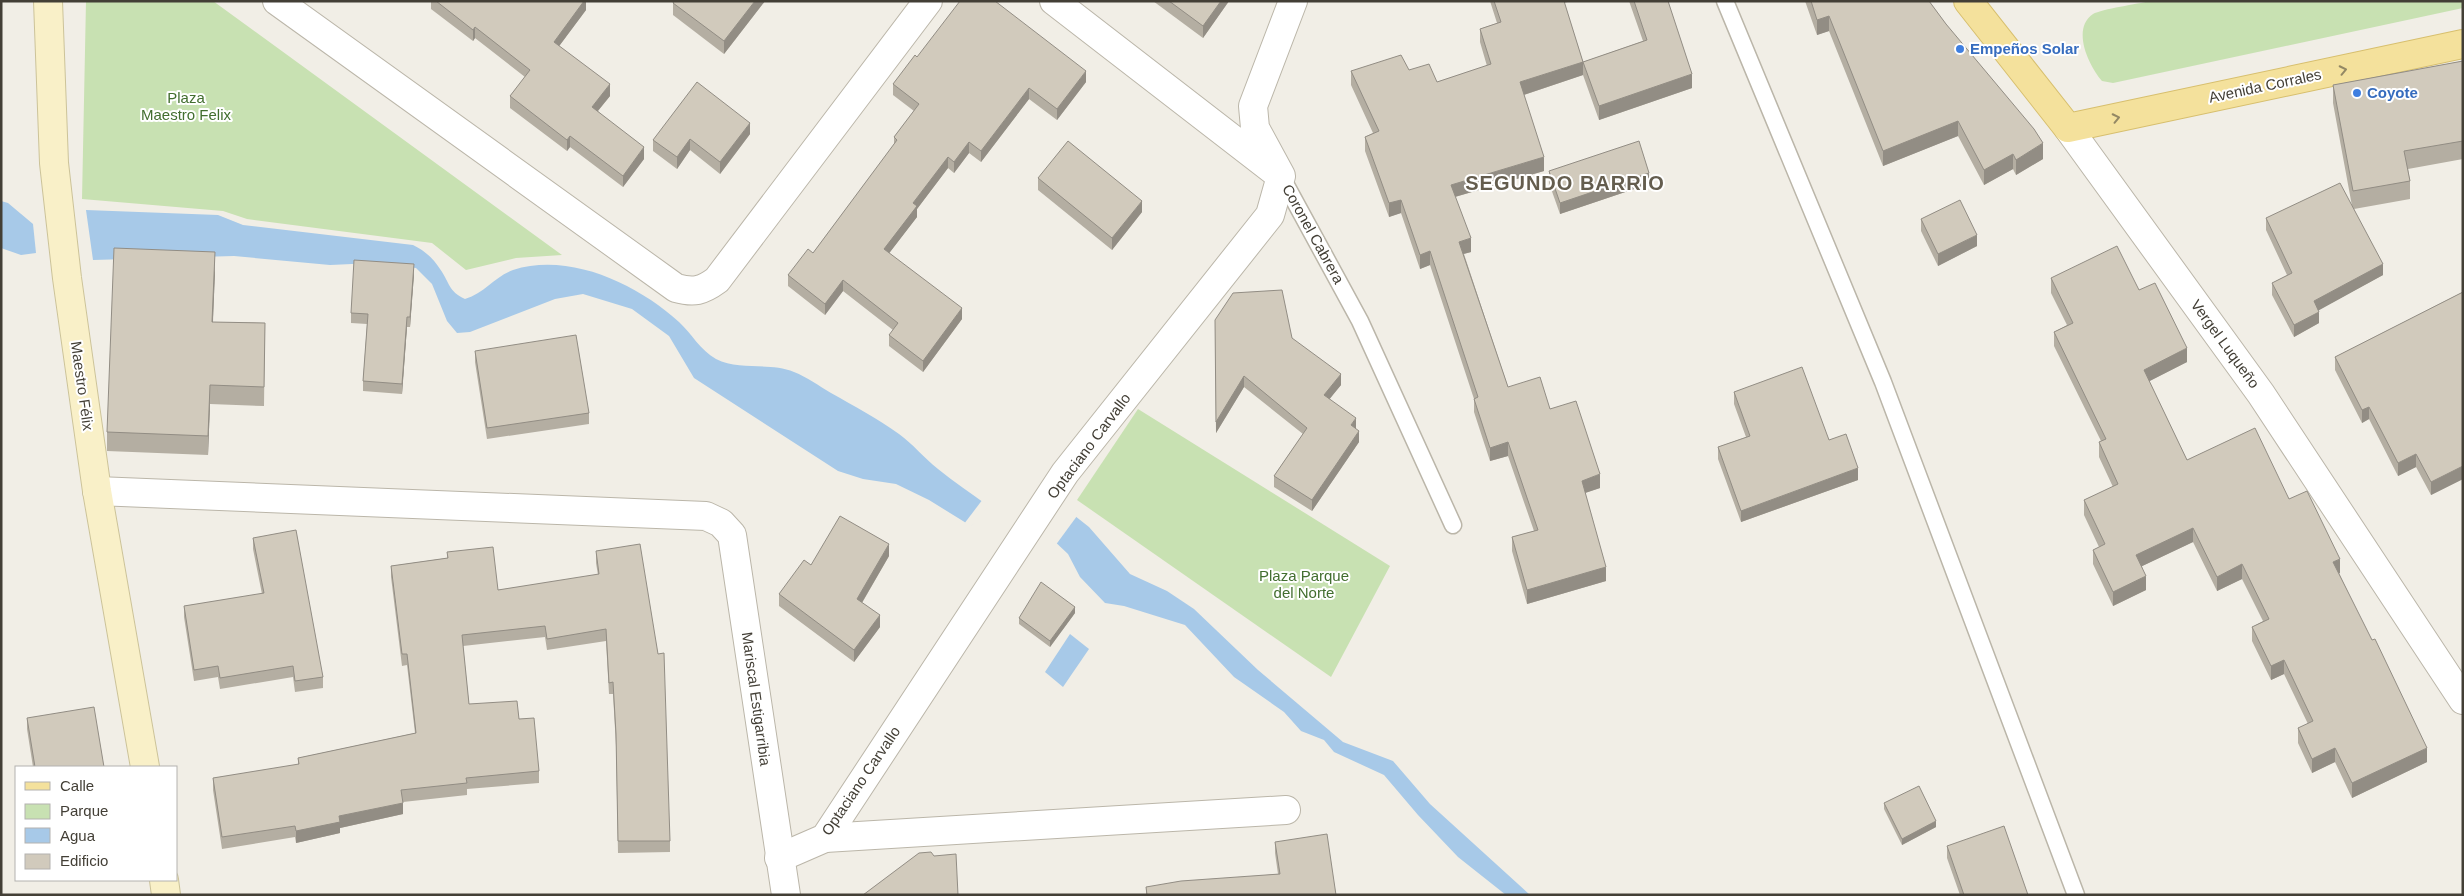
<svg xmlns="http://www.w3.org/2000/svg" width="2464" height="896" font-family="Arial,sans-serif">
<style>
.green{fill:#c8e1b2}
.water{fill:#a7c9e8}
.pier{fill:#f1eee6}
.lines{fill:none;stroke-linecap:round;stroke-linejoin:round}
.lane-casing{stroke:#bbb6a9;stroke-width:19}
.street-casing{stroke:#bbb6a9;stroke-width:30}
.secondary-casing{stroke:#ccc399;stroke-width:30}
.primary-casing{stroke:#d7bf6e;stroke-width:30}
.lane{stroke:#fff;stroke-width:16}
.street{stroke:#fff;stroke-width:28}
.secondary{stroke:#f9f0c8;stroke-width:28}
.primary{stroke:#f4e19c;stroke-width:28}
.wall{fill:#b4aea2}
.shaded-wall{fill:#928d84}
.building{fill:#d1cabc;stroke:#928d84}
.oneway{stroke:#938864}
.shop-dot{fill:#3f7fe0;stroke:#fff;stroke-width:2}
.labels{text-anchor:middle;stroke-width:4;stroke-linejoin:round;paint-order:stroke}
.shop-label{font-size:15px;font-weight:bold;fill:#366cbe;stroke:#fff;text-anchor:start}
.street-label{font-size:15px;fill:#433f36;stroke:#fff}
.park-label{font-size:15px;fill:#426e2f;stroke:#fff}
.district-label{font-size:20px;font-weight:bold;letter-spacing:1px;fill:#645d4e;stroke:#fff}
</style>
<rect width="100%" height="100%" fill="#f1eee6"/>
<g class="green">
<polygon points="86,1 213,1 562,255 516,258 466,270 432,243 247,219 223,211 82,199"/>
<path d="M2150,1H2463V8L2113,83L2102,81C2089,66 2071,29 2093,14C2102,9 2138,4 2150,1Z"/>
<polygon points="1138,409 1390,566 1331,677 1077,500"/>
</g>
<g class="water">
<polygon points="1,201 8,203 33,224 36,253 21,255 1,248"/>
<path d="M86,210L218,215L243,225L413,245C425,251 433,258 440,269C450,283 448,291 465,299C485,293 494,277 513,270C570,252 637,284 679,322C692,334 700,350 716,359C740,371 770,362 794,372C807,377 819,386 831,393C854,406 877,418 899,434C913,444 924,458 938,469C954,482 971,493 987,505L971,526L929,500L896,484L863,479L838,471L694,378L669,336L632,309L583,294L555,299L470,332L457,333L447,321L432,284L416,268L374,263L330,265L234,256L93,260Z"/>
<polygon points="1070,512 1089,527 1130,574 1167,591 1194,609 1258,670 1343,742 1393,761 1430,804 1530,895 1506,895 1458,857 1418,815 1384,775 1334,752 1324,740 1301,731 1284,712 1234,677 1185,625 1124,606 1105,603 1080,577 1068,554 1050,537"/>
<polygon points="1070,634 1089,649 1063,687 1045,672"/>
</g>
<g class="pier">
<polygon points="983,499 989,506 970,528 964,524"/>
<polygon points="1068,510 1071,509 1077,516 1055,546 1048,536"/>
</g>
<g class="lines">
<g class="lane-casing">
<g id="lane">
<polyline points="1725,1 1883,382 2076,895"/>
<polyline points="1281,176 1360,321 1453,525"/>
</g>
</g>
<g class="street-casing">
<g id="street">
<path d="M277,1L676,288C694,293 702,291 717,280L928,1"/>
<polyline points="1054,1 1274,171"/>
<polyline points="2068,128 2261,394 2463,700"/>
<polyline points="97,491 706,516 721,523 732,535 786,895"/>
<polyline points="825,838 1286,810"/>
<polyline points="779,858 825,838 1065,473 1270,215 1281,176 1255,128 1253,106 1293,1"/>
</g>
</g>
<g class="secondary-casing">
<g id="secondary">
<polyline points="48,1 54,163 67,278 97,491 145,767"/>
<polyline points="164,880 166,895"/>
</g>
</g>
<g class="primary-casing">
<polyline id="primary" points="1968,1 2068,128 2463,44"/>
</g>
<use href="#lane" class="lane"/>
<use href="#street" class="street"/>
<use href="#secondary" class="secondary"/>
<use href="#primary" class="primary"/>
</g>
<g class="wall">
<polygon points="431,1 586,1 586,10 559,46 610,96 598,111 644,159 623,187 570,147 567,151 510,108 510,96 525,77 475,38 473,41 431,9"/>
<polygon points="765,1 724,54 673,15 673,3"/>
<polygon points="1153,1 1229,1 1203,38"/>
<polygon points="1490,1 1571,1 1564,3 1583,62 1643,41 1629,1 1668,1 1692,88 1599,120 1583,75 1524,95 1544,171 1455,197 1471,252 1464,254 1508,387 1550,409 1600,488 1585,493 1606,581 1527,604 1512,551 1512,537 1534,531 1508,456 1490,461 1474,412 1474,399 1430,265 1420,269 1401,213 1389,217 1365,151 1365,137 1373,133 1351,85 1351,71 1409,70 1437,82 1487,66 1480,42 1480,29 1497,23"/>
<polygon points="1805,1 1929,1 2043,159 2016,175 2013,169 1984,185 1958,136 1883,166 1829,31 1817,35"/>
<polygon points="917,57 1086,82 1057,120 1029,99 981,162 969,153 954,173 948,168 917,209 917,217 889,253 962,319 923,372 889,346 889,335 893,330 843,291 825,315 788,286 788,275 813,253 894,145 894,137 914,111 893,95 893,84"/>
<polygon points="2463,61 2463,159 2408,169 2410,181 2410,199 2354,209 2383,275 2318,310 2319,323 2294,337 2272,295 2272,283 2287,275 2266,230 2266,218 2352,206 2333,103 2333,85"/>
<polygon points="750,134 720,174 690,150 677,169 653,151 653,140"/>
<polygon points="1549,171 1649,184 1560,214 1549,183"/>
<polygon points="1038,178 1142,212 1112,250 1038,190"/>
<polygon points="1921,219 1977,246 1938,266 1921,231"/>
<polygon points="215,271 213,322 265,323 264,406 210,404 208,455 107,451 107,432"/>
<polygon points="414,274 410,327 407,327 402,394 363,391 363,381 367,324 351,323 351,313"/>
<polygon points="2051,278 2139,290 2187,362 2149,381 2187,460 2289,499 2340,573 2339,573 2427,762 2352,798 2335,762 2312,773 2298,743 2298,728 2308,724 2284,674 2271,680 2252,641 2252,627 2263,621 2242,579 2217,591 2193,542 2142,566 2146,590 2113,606 2093,564 2093,550 2099,547 2084,515 2084,500 2113,487 2099,457 2099,442 2101,441 2054,346 2054,332 2067,325 2051,293"/>
<polygon points="2463,292 2463,479 2431,495 2416,467 2398,476 2369,419 2362,423 2335,370 2335,357"/>
<polygon points="1215,320 1292,338 1341,385 1329,399 1356,429 1359,442 1312,511 1274,487 1274,476 1303,434 1244,387 1216,433"/>
<polygon points="475,351 589,413 589,424 487,439 475,362"/>
<polygon points="1734,392 1829,440 1858,480 1741,522 1718,459 1718,447 1746,437 1734,404"/>
<polygon points="253,538 323,677 323,688 295,692 293,677 220,689 218,677 194,681 184,617 184,606 262,594 253,549"/>
<polygon points="596,551 670,841 670,852 618,853 616,746 613,694 609,694 606,641 547,650 545,637 463,646 469,704 519,719 539,771 539,783 467,789 467,795 403,802 403,814 340,828 340,833 296,843 295,837 222,849 213,790 213,778 298,765 298,758 415,733 407,665 402,666 391,577 391,566 447,558 447,552 498,590 598,575 596,563"/>
<polygon points="889,556 862,603 880,627 854,662 779,606 779,594 811,565"/>
<polygon points="1075,613 1050,647 1019,624 1019,618"/>
<polygon points="27,718 104,767 33,767 27,729"/>
<polygon points="1884,803 1936,827 1902,845 1884,809"/>
<polygon points="1275,842 1336,895 1146,895 1146,887 1278,874 1275,853"/>
<polygon points="1947,846 2028,895 1960,895 1947,858"/>
</g>
<g class="shaded-wall">
<polygon points="584,1 586,1 586,10 554,53 554,42"/>
<polygon points="755,1 765,1 724,54 724,41"/>
<polygon points="1221,1 1229,1 1203,38 1203,26"/>
<polygon points="1829,16 1829,31 1817,35 1817,20"/>
<polygon points="475,27 475,38 473,41 473,30"/>
<polygon points="1583,62 1583,75 1520,96 1520,82"/>
<polygon points="1086,71 1086,82 1057,120 1057,109"/>
<polygon points="1692,74 1692,88 1599,120 1599,106"/>
<polygon points="610,84 610,96 592,118 592,107"/>
<polygon points="1029,88 1029,99 981,162 981,151"/>
<polygon points="1958,121 1958,136 1883,166 1883,151"/>
<polygon points="750,123 750,134 720,174 720,162"/>
<polygon points="570,136 570,147 567,151 567,140"/>
<polygon points="690,139 690,150 677,169 677,157"/>
<polygon points="969,142 969,153 954,173 954,162"/>
<polygon points="2043,143 2043,159 2016,175 2016,160"/>
<polygon points="644,147 644,159 623,187 623,176"/>
<polygon points="2013,154 2013,169 1984,185 1984,170"/>
<polygon points="948,157 948,168 917,209 917,217 884,260 884,249 913,203"/>
<polygon points="1544,157 1544,171 1451,198 1451,185"/>
<polygon points="1649,173 1649,184 1560,214 1560,203"/>
<polygon points="1401,200 1401,213 1389,217 1389,203"/>
<polygon points="1142,201 1142,212 1112,250 1112,238"/>
<polygon points="1977,235 1977,246 1938,266 1938,254"/>
<polygon points="1471,238 1471,252 1459,255 1459,242"/>
<polygon points="1430,251 1430,265 1420,269 1420,255"/>
<polygon points="215,252 215,271 212,341 212,322"/>
<polygon points="414,264 414,274 410,327 410,317"/>
<polygon points="2383,264 2383,275 2314,313 2314,301"/>
<polygon points="843,280 843,291 825,315 825,304"/>
<polygon points="962,308 962,319 923,372 923,361"/>
<polygon points="2319,312 2319,323 2294,337 2294,325"/>
<polygon points="407,317 407,327 402,394 402,384"/>
<polygon points="2187,348 2187,362 2144,384 2144,370"/>
<polygon points="1341,374 1341,385 1324,406 1324,395"/>
<polygon points="1244,376 1244,387 1216,433 1216,422"/>
<polygon points="210,385 210,404 208,455 208,436"/>
<polygon points="2369,407 2369,419 2362,423 2362,410"/>
<polygon points="1356,418 1356,429 1351,436 1351,425"/>
<polygon points="1359,431 1359,442 1312,511 1312,500"/>
<polygon points="1508,442 1508,456 1490,461 1490,448"/>
<polygon points="2416,454 2416,467 2398,476 2398,463"/>
<polygon points="2463,466 2463,479 2431,495 2431,482"/>
<polygon points="1858,468 1858,480 1741,522 1741,511"/>
<polygon points="1600,474 1600,488 1582,494 1582,481"/>
<polygon points="2193,528 2193,542 2136,569 2136,555"/>
<polygon points="889,544 889,556 857,611 857,599"/>
<polygon points="2340,559 2340,573 2333,576 2333,562"/>
<polygon points="2242,564 2242,579 2217,591 2217,577"/>
<polygon points="1606,567 1606,581 1527,604 1527,590"/>
<polygon points="2146,576 2146,590 2113,606 2113,592"/>
<polygon points="1075,607 1075,613 1050,647 1050,641"/>
<polygon points="880,615 880,627 854,662 854,650"/>
<polygon points="2284,660 2284,674 2271,680 2271,666"/>
<polygon points="2335,748 2335,762 2312,773 2312,759"/>
<polygon points="2427,748 2427,762 2352,798 2352,783"/>
<polygon points="403,803 403,814 340,828 340,833 296,843 296,831 339,816"/>
<polygon points="1936,821 1936,827 1902,845 1902,839"/>
</g>
<g class="building">
<polygon points="436,1 584,1 554,42 610,84 592,107 644,147 623,176 570,136 567,140 510,96 530,70 475,27 473,30"/>
<polygon points="674,1 755,1 724,41 673,3"/>
<polygon points="960,1 995,1 1086,71 1057,109 1029,88 981,151 969,142 954,162 948,157 913,203 917,206 884,249 962,308 923,361 889,335 898,323 843,280 825,304 788,275 808,249 813,253 897,140 894,137 919,104 893,84 915,55 917,57"/>
<polygon points="1169,1 1221,1 1203,26"/>
<polygon points="1494,1 1564,1 1583,62 1520,82 1544,157 1451,185 1471,238 1459,242 1508,387 1540,377 1550,409 1576,401 1600,474 1582,481 1606,567 1527,590 1512,537 1538,530 1508,442 1490,448 1474,399 1478,397 1430,251 1420,255 1401,200 1389,203 1365,137 1379,131 1351,71 1401,55 1409,70 1429,64 1437,82 1491,64 1480,29 1501,22"/>
<polygon points="1634,1 1668,1 1692,74 1599,106 1583,62 1647,40"/>
<polygon points="1811,1 1929,1 1946,24 2034,129 2043,143 2016,160 2013,154 1984,170 1958,121 1883,151 1829,16 1817,20"/>
<polygon points="2463,61 2463,141 2404,151 2410,181 2353,191 2333,85"/>
<polygon points="697,82 750,123 720,162 690,139 677,157 653,140"/>
<polygon points="1068,141 1142,201 1112,238 1038,178"/>
<polygon points="1639,141 1649,173 1560,203 1549,171"/>
<polygon points="2340,183 2383,264 2314,301 2319,312 2294,325 2272,283 2292,273 2266,218"/>
<polygon points="1960,200 1977,235 1938,254 1921,219"/>
<polygon points="2117,246 2139,290 2155,283 2187,348 2144,370 2187,460 2255,428 2289,499 2307,491 2340,559 2333,562 2372,640 2375,639 2427,748 2352,783 2335,748 2312,759 2298,728 2313,721 2284,660 2271,666 2252,627 2269,619 2242,564 2217,577 2193,528 2136,555 2146,576 2113,592 2093,550 2105,544 2084,500 2118,484 2099,442 2106,439 2054,332 2073,323 2051,278"/>
<polygon points="114,248 215,252 212,322 265,323 264,387 210,385 208,436 107,432"/>
<polygon points="354,260 414,264 410,317 407,317 402,384 363,381 368,314 351,313"/>
<polygon points="1282,290 1292,338 1341,374 1324,395 1356,418 1351,425 1359,431 1312,500 1274,476 1307,428 1244,376 1216,422 1215,320 1233,293"/>
<polygon points="2463,292 2463,466 2431,482 2416,454 2398,463 2369,407 2362,410 2335,357"/>
<polygon points="576,335 589,413 487,428 475,351"/>
<polygon points="1802,367 1829,440 1846,434 1858,468 1741,511 1718,447 1750,436 1734,392"/>
<polygon points="840,516 889,544 857,599 880,615 854,650 779,594 804,560 811,565"/>
<polygon points="296,530 323,677 295,681 293,666 220,678 218,666 194,670 184,606 264,593 253,538"/>
<polygon points="640,544 658,654 664,653 670,841 618,841 616,734 613,682 609,683 606,629 547,639 545,626 462,635 469,704 517,701 519,719 534,718 539,771 466,778 467,783 401,790 403,803 339,816 340,822 296,831 295,826 222,837 213,778 299,764 298,758 416,733 407,654 402,654 391,566 448,558 447,552 493,547 498,590 599,574 596,551"/>
<polygon points="1041,582 1075,607 1050,641 1019,618"/>
<polygon points="94,707 104,767 35,767 27,718"/>
<polygon points="1919,786 1936,821 1902,839 1884,803"/>
<polygon points="2004,826 2028,895 1964,895 1947,846"/>
<polygon points="1327,834 1336,895 1147,895 1146,887 1181,881 1280,874 1275,842"/>
<polygon points="931,852 934,856 956,854 958,895 863,895 919,853"/>
</g>
<defs><path id="oneway-chevron" d="M-2-3.5L2.5 0L-2 3.5" fill="none" stroke-width="1.6" stroke-linecap="round" stroke-linejoin="round" transform="scale(1.25)"/></defs>
<g class="oneway">
<use href="#oneway-chevron" transform="translate(2343 70) rotate(-12)"/>
<use href="#oneway-chevron" transform="translate(2116 118) rotate(-12)"/>
</g>
<g class="shop-dot">
<circle cx="1960" cy="49" r="5"/>
<circle cx="2357" cy="93" r="5"/>
</g>
<g class="labels">
<g class="shop-label">
<text x="1970" y="54">Empeños Solar</text>
<text x="2367" y="98">Coyote</text>
</g>
<g class="street-label">
<text transform="translate(2265 86) rotate(-12)" y="5">Avenida Corrales</text>
<text transform="translate(1313 234) rotate(61)" y="5">Coronel Cabrera</text>
<text transform="translate(2225 344) rotate(54)" y="5">Vergel Luqueño</text>
<text transform="translate(82 386) rotate(82)" y="5">Maestro Félix</text>
<text transform="translate(1089 446) rotate(-53)" y="5">Optaciano Carvallo</text>
<text transform="translate(756 699) rotate(82)" y="5">Mariscal Estigarribia</text>
<text transform="translate(861 781) rotate(-56)" y="5">Optaciano Carvallo</text>
</g>
<g class="park-label">
<text x="186" y="103">Plaza<tspan x="186" dy="17">Maestro Felix</tspan></text>
<text x="1304" y="581">Plaza Parque<tspan x="1304" dy="17">del Norte</tspan></text>
</g>
<g class="district-label">
<text x="1565" y="190">SEGUNDO BARRIO</text>
</g>
</g>
<rect width="2464" height="896" fill="none" stroke="#433f36" stroke-width="5"/>
<rect x="15" y="766" width="162" height="115" fill="#ffffff" stroke="#b4b2af"/>
<rect x="25" y="782" width="25" height="8" fill="#f4e19c" stroke="#b4b2af"/>
<text x="60" y="791" font-size="15" fill="#433f36">Calle</text>
<rect x="25" y="804" width="25" height="15" fill="#c8e1b2" stroke="#b4b2af"/>
<text x="60" y="816" font-size="15" fill="#433f36">Parque</text>
<rect x="25" y="828" width="25" height="15" fill="#a7c9e8" stroke="#b4b2af"/>
<text x="60" y="841" font-size="15" fill="#433f36">Agua</text>
<rect x="25" y="854" width="25" height="15" fill="#d1cabc" stroke="#b4b2af"/>
<text x="60" y="866" font-size="15" fill="#433f36">Edificio</text>
</svg>
